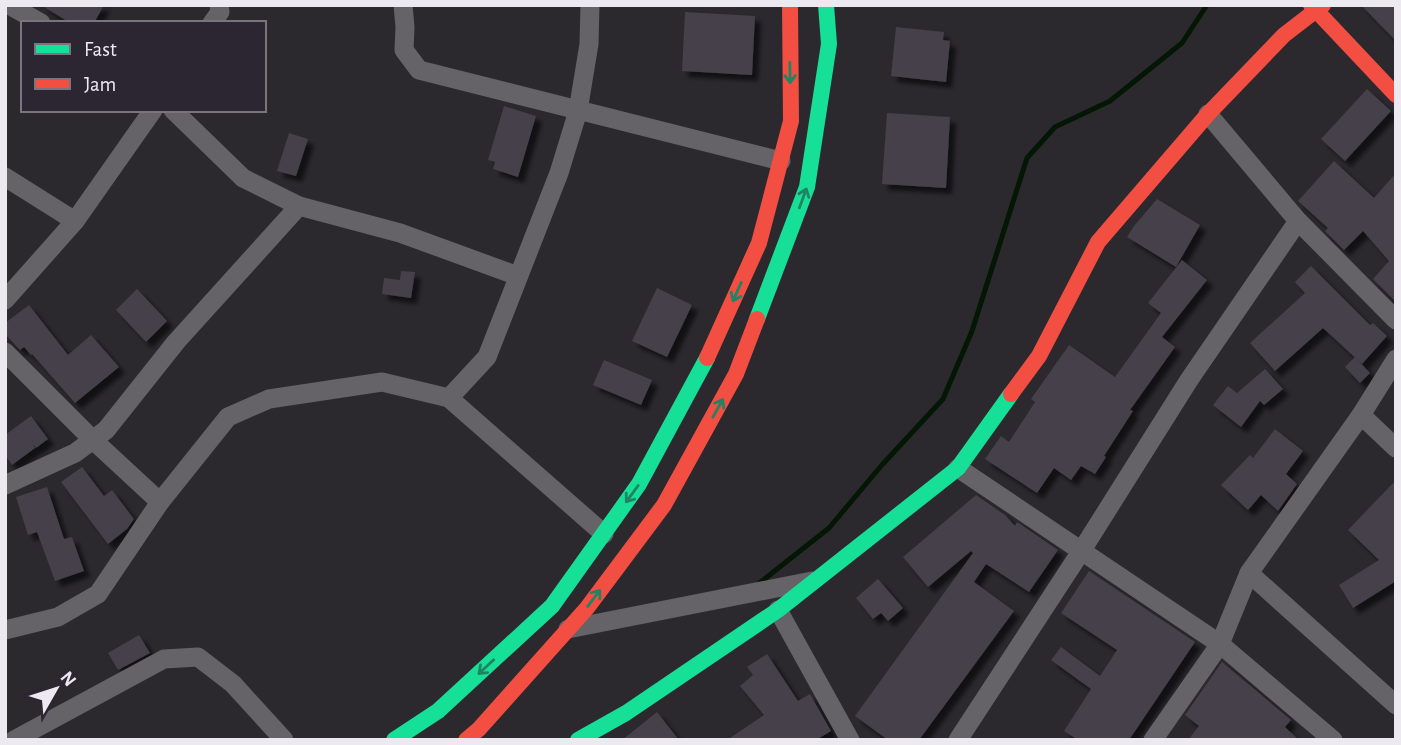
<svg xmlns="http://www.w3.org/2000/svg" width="1401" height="745" font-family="'Alegreya Sans',sans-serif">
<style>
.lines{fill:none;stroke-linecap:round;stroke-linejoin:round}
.stream{stroke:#041604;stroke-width:5}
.building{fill:#444049;filter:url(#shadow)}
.street{stroke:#656268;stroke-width:19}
.fast{stroke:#16e098;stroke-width:16}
.jam{stroke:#f24e42;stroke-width:16}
.oneway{stroke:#208364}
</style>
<defs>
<filter id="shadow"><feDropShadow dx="6" dy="6" stdDeviation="2" flood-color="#0009"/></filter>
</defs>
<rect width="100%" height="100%" fill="#2b292e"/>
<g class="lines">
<polyline class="stream" points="757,585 829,528 881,466 943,399 972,331 1027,158 1055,127 1110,101 1182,43 1207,5"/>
</g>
<g class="building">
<polygon points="41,5 104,5 94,23 70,23"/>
<polygon points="1361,5 1396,5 1396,41"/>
<polygon points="685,12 755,16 752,75 682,71"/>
<polygon points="896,27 944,32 943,40 950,41 946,82 891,76"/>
<polygon points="1367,89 1391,111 1345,161 1321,139"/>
<polygon points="504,106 536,116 518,177 493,169 495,162 488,160"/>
<polygon points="887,113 950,117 946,188 882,184"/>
<polygon points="289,133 308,139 296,176 277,171"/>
<polygon points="1334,161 1374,198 1396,173 1396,302 1373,279 1389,261 1363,231 1344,250 1325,231 1328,228 1298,201"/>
<polygon points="1157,199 1200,225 1176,267 1127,237 1134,226"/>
<polygon points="1182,260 1207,280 1162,337 1175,347 1130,410 1133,411 1104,456 1106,457 1095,474 1081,466 1071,480 1054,468 1037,493 985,459 1001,436 1009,442 1035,402 1031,399 1069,345 1115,377 1161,313 1148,303"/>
<polygon points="1311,266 1370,325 1373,323 1387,336 1362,364 1323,328 1275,371 1250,343 1305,293 1295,282"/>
<polygon points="401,271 415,272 411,298 382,294 384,278 400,280"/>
<polygon points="657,288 692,305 667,357 632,341"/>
<polygon points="137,289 167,321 146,342 116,310"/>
<polygon points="29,305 68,355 91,335 119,367 75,403 32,354 31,355 24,347 20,350 5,334 5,323"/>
<polygon points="1355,357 1370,373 1360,383 1345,367"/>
<polygon points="604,360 652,380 641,405 593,385"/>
<polygon points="1265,369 1283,389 1264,405 1260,401 1241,427 1213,405 1228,386 1237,393"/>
<polygon points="31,416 48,439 36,448 33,444 35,448 12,465 5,455 5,435"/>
<polygon points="1275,429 1303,451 1286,474 1297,484 1278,511 1261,495 1248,510 1221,485 1250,455 1253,458"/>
<polygon points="82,467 104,496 112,490 134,519 127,529 108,544 61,482"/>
<polygon points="1396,480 1396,581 1353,608 1339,585 1379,560 1348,530"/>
<polygon points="47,487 64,539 72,537 84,571 55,581 37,532 28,535 16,497"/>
<polygon points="976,495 1005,515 1015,526 1017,522 1058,550 1029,592 986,564 974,582 1014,611 919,740 888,740 855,716 973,553 971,551 928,587 903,557"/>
<polygon points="1089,571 1195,642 1129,740 1078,740 1064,731 1091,689 1051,660 1061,647 1100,676 1117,650 1061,613"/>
<polygon points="878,579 903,608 888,621 881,613 873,619 856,598"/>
<polygon points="139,635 150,653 118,670 108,653"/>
<polygon points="767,654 798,701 810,694 831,731 816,740 727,740 764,715 740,686 753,675 747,667"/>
<polygon points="1222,662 1291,720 1285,727 1299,740 1188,740 1199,726 1185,715"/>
<polygon points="657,712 679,740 622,740"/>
</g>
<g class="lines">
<g class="street">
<polyline points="9,5 41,23"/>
<polyline points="403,5 405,27 404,50 419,70 781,161"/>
<polyline points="212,23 220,12 219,5"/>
<polyline points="173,110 243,178 299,206 400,233 518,276"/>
<polyline points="1208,114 1298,221 1396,320"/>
<polyline points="5,177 75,221"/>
<polyline points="5,300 75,221 153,110"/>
<polyline points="5,352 93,440 160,502 228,417 269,399 382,382 449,398 487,357 559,173 578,111 589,44 590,5"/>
<polyline points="449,398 604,534"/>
<polyline points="1361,415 1396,448"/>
<polyline points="958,468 1220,644 1333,740"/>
<polyline points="5,485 75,453 106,430 176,342 299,206"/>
<polyline points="1249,573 1396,705"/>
<polyline points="778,610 850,740"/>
<polyline points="568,629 812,581"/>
<polyline points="5,630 58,617 98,594 160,502"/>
<polyline points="14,740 164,659 198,657 233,684 284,740"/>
<polyline points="958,740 1082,550 1189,380 1298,221"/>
<polyline points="1153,740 1220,644 1249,573 1361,415 1396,359"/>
</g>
<g class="fast">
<polyline points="757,319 807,187 829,44 826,5"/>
<polyline points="394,740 438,711 552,606 639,484 707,358"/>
<polyline points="578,740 626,713 778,610 958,468 1011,394"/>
</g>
<g class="jam">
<polyline points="1311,5 1396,95"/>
<polyline points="707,358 759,243 791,121 790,5"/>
<polyline points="1011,394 1039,356 1098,242 1208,114 1284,35 1323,5"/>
<polyline points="466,740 479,729 587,608 664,505 736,374 757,319"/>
</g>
</g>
<defs><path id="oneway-shaft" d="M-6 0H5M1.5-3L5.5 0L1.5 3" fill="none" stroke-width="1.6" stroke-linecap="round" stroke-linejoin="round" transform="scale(1.75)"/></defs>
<g class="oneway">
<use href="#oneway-shaft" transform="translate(790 73) rotate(89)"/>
<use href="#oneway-shaft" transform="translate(803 198) rotate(-70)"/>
<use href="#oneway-shaft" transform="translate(737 292) rotate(114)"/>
<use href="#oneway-shaft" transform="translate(718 408) rotate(-61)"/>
<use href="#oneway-shaft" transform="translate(632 494) rotate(126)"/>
<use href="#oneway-shaft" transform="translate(594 598) rotate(-53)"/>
<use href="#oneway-shaft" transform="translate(486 667) rotate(137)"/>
</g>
<rect width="1401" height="745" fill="none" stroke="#ede9f1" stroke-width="14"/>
<rect x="21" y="21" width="245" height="91" fill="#2b2631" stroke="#79747e" stroke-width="2"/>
<rect x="35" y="44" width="35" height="10" fill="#16e098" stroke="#79747e" stroke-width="2"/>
<text x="84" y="56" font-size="21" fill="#ede9f1">Fast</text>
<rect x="35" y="79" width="35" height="10" fill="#f24e42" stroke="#79747e" stroke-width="2"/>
<text x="84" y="91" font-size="21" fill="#ede9f1">Jam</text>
<g transform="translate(56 689) rotate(51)" stroke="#2b2631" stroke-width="5" paint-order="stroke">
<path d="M0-5L12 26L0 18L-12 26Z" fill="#ede9f1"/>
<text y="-10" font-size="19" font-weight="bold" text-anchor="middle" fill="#ede9f1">N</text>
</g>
</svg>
